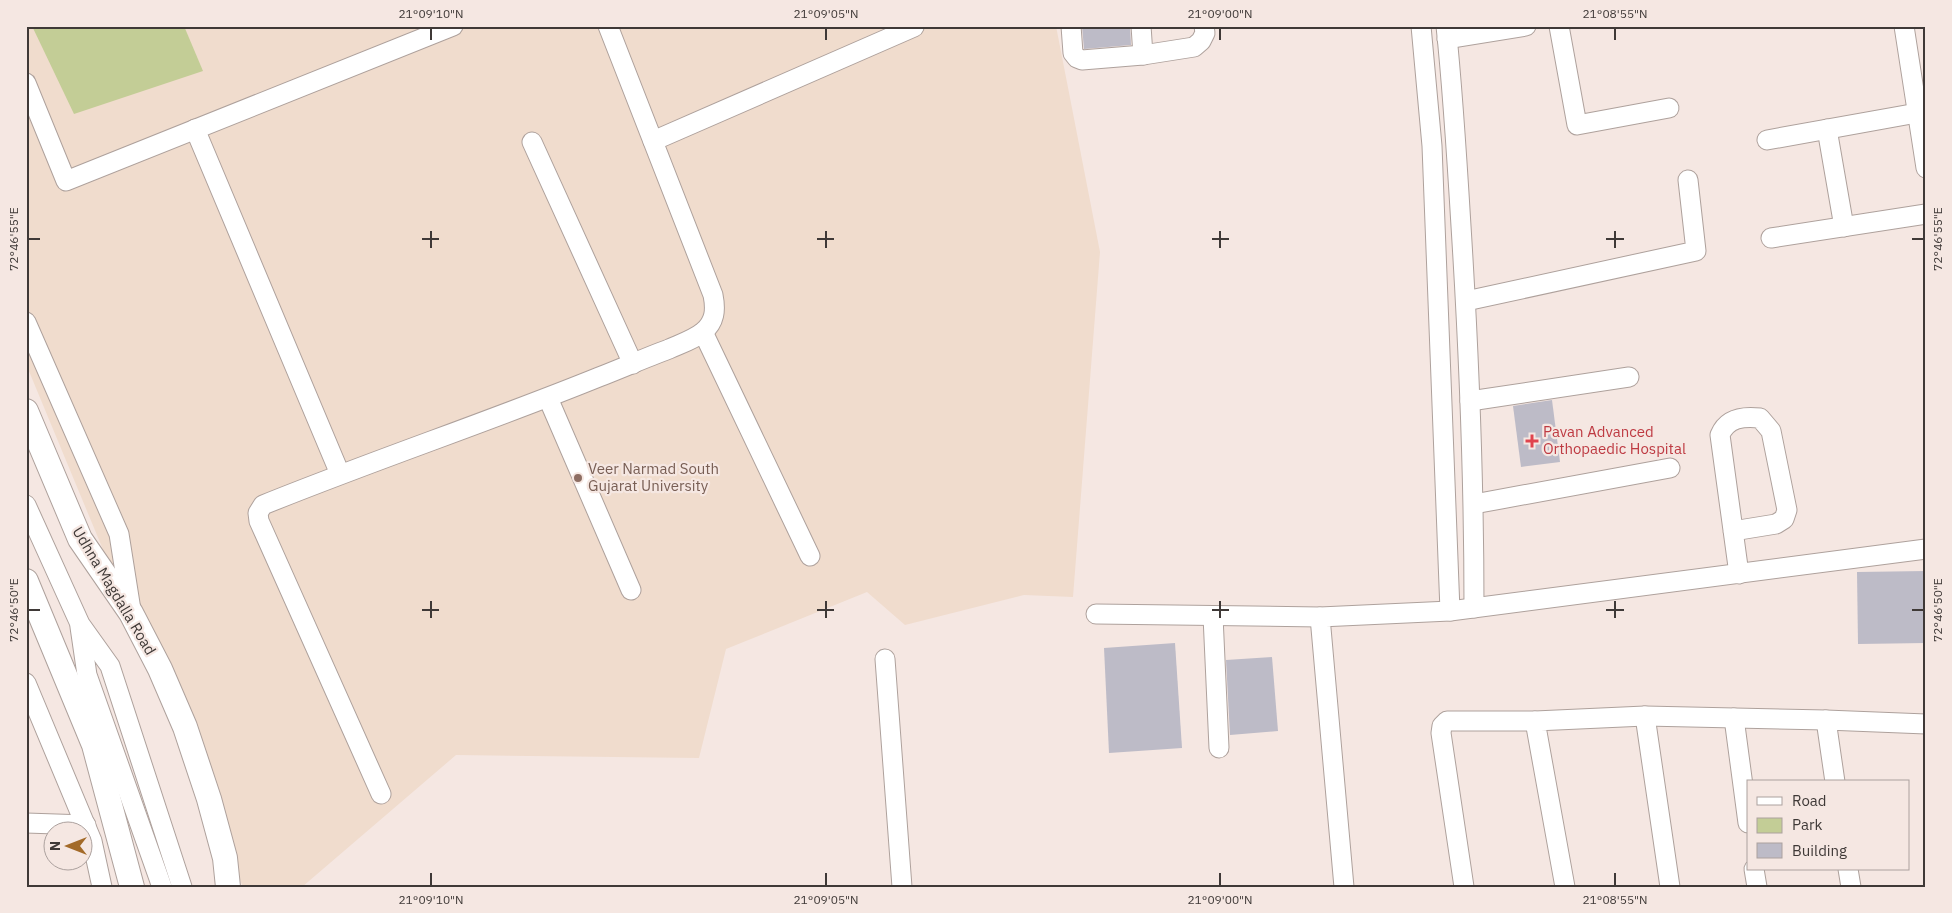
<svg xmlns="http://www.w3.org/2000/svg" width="1952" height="913" font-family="'IBM Plex Sans',sans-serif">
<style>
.education{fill:#f0dccd}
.green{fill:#c3cd96}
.building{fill:#bdbbc7}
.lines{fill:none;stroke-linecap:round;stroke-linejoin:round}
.minor-casing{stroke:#aea19c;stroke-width:21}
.major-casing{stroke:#aea19c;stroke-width:26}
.minor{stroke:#fff;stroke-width:19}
.major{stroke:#fff;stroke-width:24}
.ticks{fill:none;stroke:#3f3937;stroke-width:2}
.health-dot{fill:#e0444e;stroke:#f5e7e2;stroke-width:2}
.education-dot{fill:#8d6e63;stroke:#f5e7e2;stroke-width:2}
.labels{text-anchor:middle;stroke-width:4.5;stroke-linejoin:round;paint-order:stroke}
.health-label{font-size:15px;fill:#be3a42;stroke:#f5e7e2;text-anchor:start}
.education-label{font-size:15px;fill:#785e54;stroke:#f5e7e2;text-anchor:start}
.street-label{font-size:15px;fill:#3f3937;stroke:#f5e7e2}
.neatline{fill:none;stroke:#3f3937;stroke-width:2}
.ticks-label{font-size:12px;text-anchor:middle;fill:#3f3937}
</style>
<rect width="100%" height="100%" fill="#f5e7e2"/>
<polygon class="education" points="26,26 1056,26 1100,252 1073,597 1024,595 905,625 867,592 726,649 699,758 456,755 302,887 243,887 26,364"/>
<polygon class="green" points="32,26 184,26 203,71 74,114"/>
<g class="building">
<polygon points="1082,26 1130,26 1131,45 1084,49"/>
<polygon points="1552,400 1560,462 1521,467 1513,406"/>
<polygon points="1926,571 1926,643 1858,644 1857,572"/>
<polygon points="1175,643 1182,748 1109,753 1104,648"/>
<polygon points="1272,657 1278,731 1230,735 1226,660"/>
</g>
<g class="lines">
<g class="minor-casing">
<g id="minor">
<polyline points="1071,26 1073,53 1077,58 1082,60 1143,55 1194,47 1201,41 1205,33 1204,26"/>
<polyline points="1141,26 1143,55"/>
<polyline points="1421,26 1432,146 1450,611"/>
<path d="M1446,26C1453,93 1457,159 1461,226C1469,353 1474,481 1474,608"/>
<polyline points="1559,26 1577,125 1669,108"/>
<polyline points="1904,26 1926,168"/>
<polyline points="1447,39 1526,26"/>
<polyline points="26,83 66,181 453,26"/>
<polyline points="195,129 340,474"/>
<polyline points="1827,129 1844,227"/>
<polyline points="1767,140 1917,113"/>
<polyline points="653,141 914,27"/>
<polyline points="532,142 633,364"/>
<polyline points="1771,238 1926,214"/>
<polyline points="1466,301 1696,251 1688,180"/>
<polyline points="26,322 119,534 131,610"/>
<polyline points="703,332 810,556"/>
<polyline points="548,398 631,590"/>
<polyline points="1470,401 1629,377"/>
<polyline points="1474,504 1670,468"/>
<polyline points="26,505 80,624 110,666 182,887"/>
<path d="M1733,531L1776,524L1784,519L1787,510L1771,431L1760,418C1743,416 1727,418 1720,435L1739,574"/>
<polyline points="1096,614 1320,617"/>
<polyline points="1213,616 1219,748"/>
<polyline points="80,627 87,675 162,887"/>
<polyline points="885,659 902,887"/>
<polyline points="26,683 92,841 102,887"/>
<polyline points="1645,716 1670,887"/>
<polyline points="1734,718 1748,823"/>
<polyline points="1826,720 1835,782"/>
<path d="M381,794L259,521L258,513L263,505C374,460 488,422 599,377C622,368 645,358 669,349C680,344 693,340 703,332C715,322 716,310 713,295L608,26"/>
<polyline points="26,823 86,825"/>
<polyline points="1754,869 1757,887"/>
<polyline points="1848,869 1851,887"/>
<polyline points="1344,887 1320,617 1450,611 1926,549"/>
<polyline points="1464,887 1441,733 1442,726 1447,721 1535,721"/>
<polyline points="1565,887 1535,721 1645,716 1826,720 1926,724"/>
</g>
</g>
<g class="major-casing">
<g id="major">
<polyline points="26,411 80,539 131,613 160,669 185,727 209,799 225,858 228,887"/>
<polyline points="26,581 94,745 132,887"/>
</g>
</g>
<use href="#minor" class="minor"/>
<use href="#major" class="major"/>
</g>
<path class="ticks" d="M431,28V40M826,28V40M1220,28V40M1615,28V40M431,231V248M826,231V248M1220,231V248M1615,231V248M28,239H40M422,239H439M817,239H834M1212,239H1229M1606,239H1624M1912,239H1924M431,601V618M826,601V618M1220,601V618M1615,601V618M28,610H40M422,610H439M817,610H834M1212,610H1229M1606,610H1624M1912,610H1924M431,873V886M826,873V886M1220,873V886M1615,873V886"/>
<path class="health-dot" d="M1529.5 433.5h5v5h5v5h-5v5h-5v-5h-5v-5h5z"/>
<circle class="education-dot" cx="578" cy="478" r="5"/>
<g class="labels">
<g class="health-label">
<text x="1543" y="437">Pavan Advanced<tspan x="1543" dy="17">Orthopaedic Hospital</tspan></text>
</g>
<g class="education-label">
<text x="588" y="474">Veer Narmad South<tspan x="588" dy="17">Gujarat University</tspan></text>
</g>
<g class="street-label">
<text transform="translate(114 591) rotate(59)" y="5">Udhna Magdalla Road</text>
</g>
</g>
<rect width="1952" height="913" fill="none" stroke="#f5e7e2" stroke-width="55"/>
<rect x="1747" y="780" width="162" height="90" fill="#f5e7e2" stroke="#aca19e"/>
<rect x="1757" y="797" width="25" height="8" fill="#ffffff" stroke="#aca19e"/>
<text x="1792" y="806" font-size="15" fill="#3f3937">Road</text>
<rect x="1757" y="818" width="25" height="15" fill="#c3cd96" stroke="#aca19e"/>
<text x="1792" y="830" font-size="15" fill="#3f3937">Park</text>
<rect x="1757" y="843" width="25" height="15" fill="#bdbbc7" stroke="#aca19e"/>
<text x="1792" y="856" font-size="15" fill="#3f3937">Building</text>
<g transform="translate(68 846) rotate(270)"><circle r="24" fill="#f5e7e2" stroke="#aca19e"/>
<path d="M0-4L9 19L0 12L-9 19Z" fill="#a36a28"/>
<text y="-8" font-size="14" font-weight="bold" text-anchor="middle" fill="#3f3937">N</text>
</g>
<rect x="28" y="28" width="1896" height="858" class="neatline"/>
<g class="ticks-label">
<text x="431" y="18">21°09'10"N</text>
<text x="826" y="18">21°09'05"N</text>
<text x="1220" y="18">21°09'00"N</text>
<text x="1615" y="18">21°08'55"N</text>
<text transform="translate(1938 239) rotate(-90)" y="4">72°46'55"E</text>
<text transform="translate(14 239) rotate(-90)" y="4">72°46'55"E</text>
<text transform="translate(1938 610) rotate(-90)" y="4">72°46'50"E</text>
<text transform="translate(14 610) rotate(-90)" y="4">72°46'50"E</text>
<text x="431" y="904">21°09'10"N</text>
<text x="826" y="904">21°09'05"N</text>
<text x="1220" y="904">21°09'00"N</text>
<text x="1615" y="904">21°08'55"N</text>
</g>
</svg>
